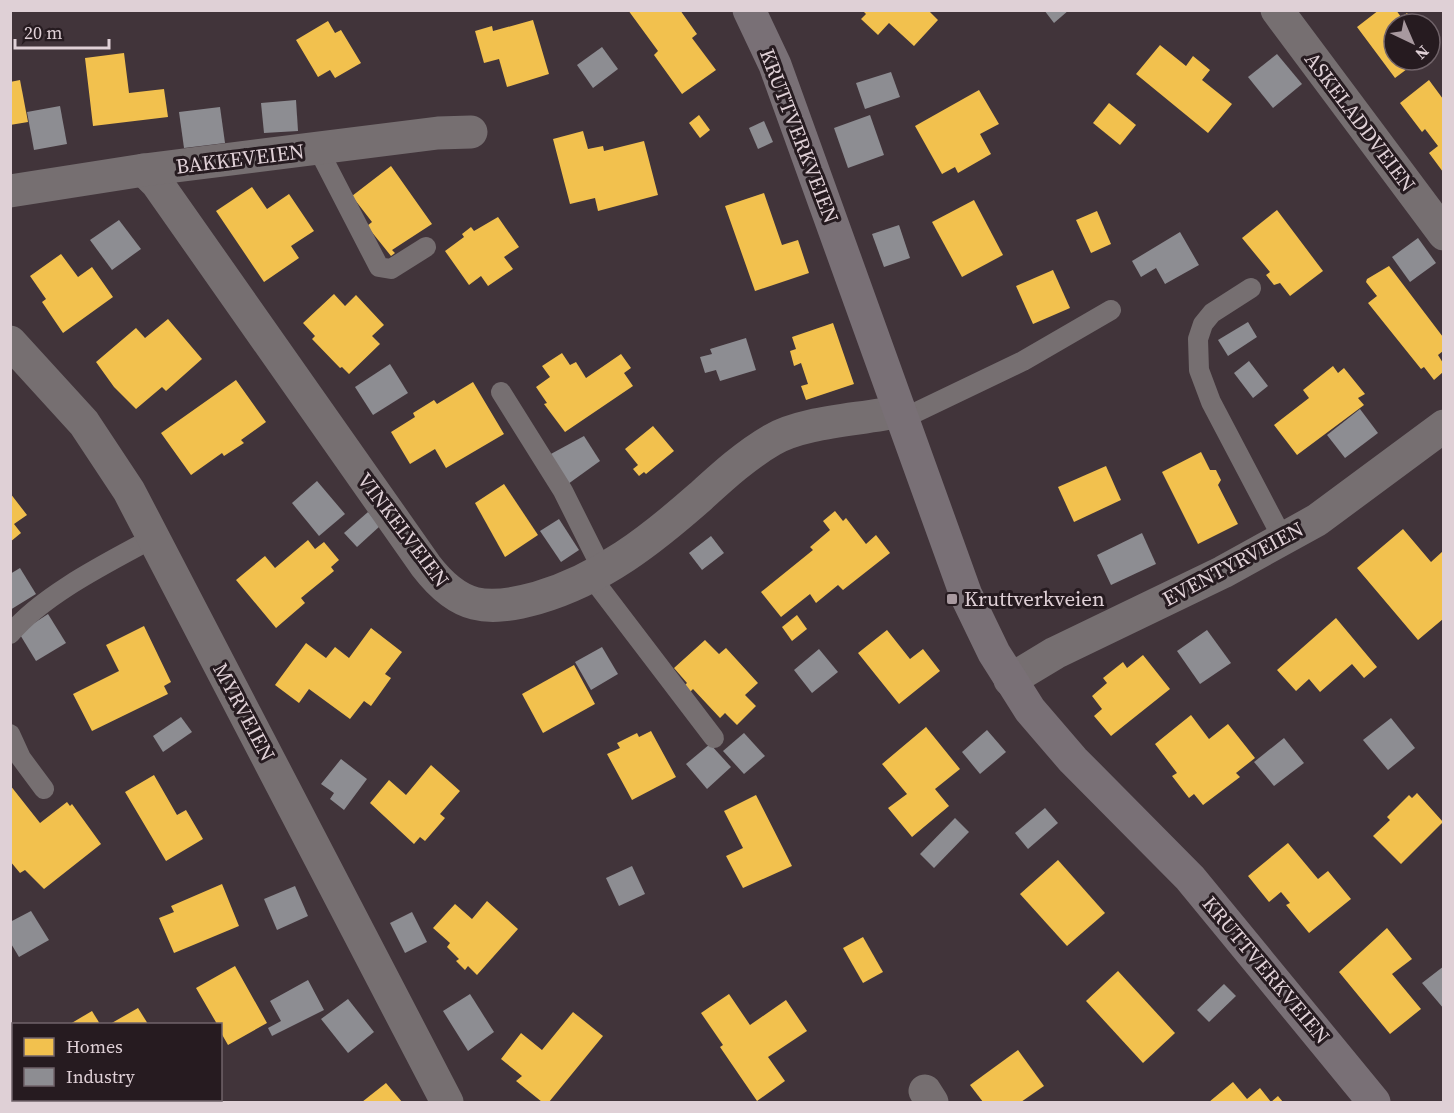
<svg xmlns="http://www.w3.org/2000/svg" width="1454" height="1113" font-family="'Source Serif 4',serif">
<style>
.homes{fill:#f2c14e}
.industry{fill:#8d8d92}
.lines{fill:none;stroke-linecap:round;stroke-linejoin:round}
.lane{stroke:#766f71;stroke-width:20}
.street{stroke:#766f71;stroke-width:33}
.secondary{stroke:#797076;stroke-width:33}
.poi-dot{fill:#a8999f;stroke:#261b20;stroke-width:2}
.labels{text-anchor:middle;stroke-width:6;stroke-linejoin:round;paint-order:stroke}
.street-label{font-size:21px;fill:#dfd0d6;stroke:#261b20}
.poi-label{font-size:21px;fill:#dfd0d6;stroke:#261b20;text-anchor:start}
</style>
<rect width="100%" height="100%" fill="#41343a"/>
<g class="homes">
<polygon points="628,10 680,10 697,34 692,38 716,70 682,94 654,55 658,51"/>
<polygon points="862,10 928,10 938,20 914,46 889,23 878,35 861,19 866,14"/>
<polygon points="1379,10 1396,10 1401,17 1407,13 1416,24 1394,24 1394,60 1419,60 1395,78 1357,27"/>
<polygon points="533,20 549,74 507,87 499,59 484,63 475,31 492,26 493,31"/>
<polygon points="328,21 335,33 341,30 361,63 335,78 330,70 318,77 296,40"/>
<polygon points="1160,45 1186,66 1193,56 1210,70 1202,80 1232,104 1208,133 1136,74"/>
<polygon points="124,53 129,93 164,89 168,117 93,126 85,58"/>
<polygon points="20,80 28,122 10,125 10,82"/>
<polygon points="1429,80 1443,99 1443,172 1429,153 1438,146 1425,129 1422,132 1400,103"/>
<polygon points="979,90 999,124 980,134 991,154 958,173 955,167 942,174 915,126"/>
<polygon points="1109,103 1136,125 1120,145 1093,123"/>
<polygon points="699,115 710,130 700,138 689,123"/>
<polygon points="583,131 588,149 603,146 604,151 644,141 658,195 598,211 595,198 570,204 553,139"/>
<polygon points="391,166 432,224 392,250 395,253 391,256 367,226 372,222 352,196"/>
<polygon points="252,187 267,209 289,194 314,231 291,246 299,258 264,282 216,211"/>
<polygon points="764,193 782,245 798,240 809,273 755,291 725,206"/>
<polygon points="974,200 1003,255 962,277 932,222"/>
<polygon points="1277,210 1323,271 1290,296 1280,283 1274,285 1266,275 1270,272 1242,238"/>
<polygon points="1097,211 1111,244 1091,253 1076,220"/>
<polygon points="498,217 519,247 504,257 513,269 488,286 481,276 469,285 445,251 464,237 462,234 471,227 474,231"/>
<polygon points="61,254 78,277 92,267 113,297 63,333 42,302 46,299 30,276"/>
<polygon points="1389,266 1443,337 1443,351 1438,355 1443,363 1443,372 1434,380 1424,367 1421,369 1368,303 1377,296 1366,282 1367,279"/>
<polygon points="1053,270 1070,308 1033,324 1016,286"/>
<polygon points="334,294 345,306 356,295 384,325 372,336 380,344 349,374 342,367 340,368 312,339 315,336 303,323"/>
<polygon points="168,319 202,359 166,391 162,387 136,409 114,387 96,362 136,328 145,338"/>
<polygon points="833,323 854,384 806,400 801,386 808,384 801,363 794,366 790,351 796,349 792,337"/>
<polygon points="562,353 570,365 576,362 586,378 621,354 631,368 624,373 633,386 565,432 544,404 547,403 536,387 550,377 542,366"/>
<polygon points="1333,366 1338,373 1344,368 1365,394 1358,398 1364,405 1297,455 1274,425 1309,398 1303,390"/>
<polygon points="236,380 266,422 241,440 244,443 224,456 222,453 191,475 161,433"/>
<polygon points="473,382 504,434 446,468 435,449 410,464 391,432 415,417 413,413 434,400 437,404"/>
<polygon points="653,426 674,451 646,474 644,472 639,476 633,469 638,465 625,449"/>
<polygon points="1201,452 1210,470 1216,470 1221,480 1218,485 1238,524 1198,544 1162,472"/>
<polygon points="1106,466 1121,500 1074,522 1058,487"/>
<polygon points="504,484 538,535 505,557 475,503"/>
<polygon points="10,493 27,515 14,524 21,533 10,542"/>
<polygon points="835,511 843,521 846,518 866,544 876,535 890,553 843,590 838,585 816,603 810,594 781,617 761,592 813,550 810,547 830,530 823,521"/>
<polygon points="1403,529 1431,562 1443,551 1443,619 1418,640 1357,568"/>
<polygon points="308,540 315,549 324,542 339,560 331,567 334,571 301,598 305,603 276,628 236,580 265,556 275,568"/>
<polygon points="797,615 807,629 792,641 782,627"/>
<polygon points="1336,618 1377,667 1364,678 1352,664 1320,692 1309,679 1296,691 1277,670"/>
<polygon points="144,626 171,682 164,686 168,694 92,731 73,694 119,671 106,645"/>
<polygon points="371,628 402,652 385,674 391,678 371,706 364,701 350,719 309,689 299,703 275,685 306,643 326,658 335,647 349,658"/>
<polygon points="887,630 910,659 923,649 940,671 899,704 858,653"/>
<polygon points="705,640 719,654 726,648 758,683 745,695 756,706 737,725 725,713 720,718 693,689 689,693 683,687 687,683 674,668"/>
<polygon points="1143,655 1170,689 1111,736 1094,716 1102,709 1092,696 1107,683 1103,678 1123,662 1127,668"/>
<polygon points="574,665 595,704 543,733 522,694"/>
<polygon points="1191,715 1209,739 1228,724 1255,758 1236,773 1240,777 1203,805 1194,794 1189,798 1172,776 1177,773 1155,744"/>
<polygon points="926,727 960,769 935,789 949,806 912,837 888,808 907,794 882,764"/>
<polygon points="651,731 676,777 632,800 607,754 620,748 617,743 637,733 639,737"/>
<polygon points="431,765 460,791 440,814 445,818 425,841 420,837 414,844 370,803 389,780 406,795"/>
<polygon points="154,775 177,815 186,810 203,839 166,861 125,792"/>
<polygon points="10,785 40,823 67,802 70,806 72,804 101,844 44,889 25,870 20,873 10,861"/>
<polygon points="1417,793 1443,822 1401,864 1373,836 1390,820 1387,817 1409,795 1412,798"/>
<polygon points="756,795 792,866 743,888 726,856 743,848 724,811"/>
<polygon points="1288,843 1318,879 1328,871 1351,899 1309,933 1286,905 1290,903 1281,892 1269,902 1248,876"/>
<polygon points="1058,860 1105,913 1067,946 1020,894"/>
<polygon points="222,884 239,926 174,953 159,918 174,912 171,906"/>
<polygon points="487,901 518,929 477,975 468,966 465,970 456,961 459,959 447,947 450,943 433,928 455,904 472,919"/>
<polygon points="1387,928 1412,959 1392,974 1421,1009 1390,1034 1339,972"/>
<polygon points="863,937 883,972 863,983 843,948"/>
<polygon points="235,966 267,1023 228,1045 220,1031 220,1024 217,1024 196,988"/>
<polygon points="1118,971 1175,1033 1143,1063 1086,1001"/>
<polygon points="729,994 750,1025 786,1000 807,1031 768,1057 785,1081 757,1101 720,1047 723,1045 701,1013"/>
<polygon points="138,1008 148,1024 110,1024"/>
<polygon points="92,1011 100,1024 70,1024"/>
<polygon points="573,1012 603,1036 549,1102 542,1102 516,1081 522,1076 501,1059 521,1033 542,1050"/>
<polygon points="1018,1050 1044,1086 1021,1102 983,1102 970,1085"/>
<polygon points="10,1069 14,1074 14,1100 27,1100 28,1102 10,1102"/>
<polygon points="1233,1082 1247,1099 1260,1088 1271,1102 1278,1096 1283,1102 1209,1102"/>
<polygon points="386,1083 402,1102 362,1102"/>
</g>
<g class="industry">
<polygon points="1044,10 1069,10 1054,23"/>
<polygon points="602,47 618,69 593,88 577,65"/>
<polygon points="1277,54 1302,84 1273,108 1248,77"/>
<polygon points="891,72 900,97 865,109 856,83"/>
<polygon points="296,100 298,131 264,133 261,103"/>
<polygon points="60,106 67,144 34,150 27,112"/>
<polygon points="220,107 225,143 184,148 179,112"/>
<polygon points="870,115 884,155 848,168 834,128"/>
<polygon points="764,121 773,142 758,149 749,128"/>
<polygon points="119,220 141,249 112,270 90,240"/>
<polygon points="899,225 910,258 884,267 872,234"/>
<polygon points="1180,232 1199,265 1165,284 1156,268 1141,277 1132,261"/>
<polygon points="1418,238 1436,263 1410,282 1392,257"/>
<polygon points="1248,322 1257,337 1228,356 1218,340"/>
<polygon points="746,338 756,370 720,381 716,370 705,373 700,357 712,354 710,349"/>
<polygon points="1249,361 1268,386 1253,398 1234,373"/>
<polygon points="390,364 408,393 373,415 355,387"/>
<polygon points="1360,409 1378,433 1345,458 1327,435"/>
<polygon points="584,436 600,461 568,484 549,455"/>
<polygon points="317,481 345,514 319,536 292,503"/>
<polygon points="368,512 380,526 357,547 344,533"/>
<polygon points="559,519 579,550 561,562 540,531"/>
<polygon points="1142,533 1156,564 1111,585 1097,555"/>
<polygon points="711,536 724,553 702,570 689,553"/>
<polygon points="20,568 36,594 10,610 10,574"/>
<polygon points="48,614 66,643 36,661 19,633"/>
<polygon points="1207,630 1231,663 1200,684 1177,651"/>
<polygon points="602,647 618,674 591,690 575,662"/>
<polygon points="819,649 838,672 812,693 794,670"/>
<polygon points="181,717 192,732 163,752 153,736"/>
<polygon points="1391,718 1415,748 1388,770 1363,740"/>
<polygon points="987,730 1006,752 980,774 962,752"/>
<polygon points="744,733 765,756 744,774 723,751"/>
<polygon points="1284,738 1304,763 1274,786 1254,762"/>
<polygon points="710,744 731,767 707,789 686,764"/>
<polygon points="341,759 367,779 344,810 330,799 334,793 321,784"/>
<polygon points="1045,808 1058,823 1028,849 1015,833"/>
<polygon points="955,818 969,832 934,868 920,854"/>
<polygon points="632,866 645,894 619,906 606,878"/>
<polygon points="295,886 308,916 277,930 264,899"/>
<polygon points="31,911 49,940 19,957 10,942 10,922"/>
<polygon points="412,912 427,942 405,953 390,923"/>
<polygon points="1444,966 1444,1009 1422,983"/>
<polygon points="308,980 324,1010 272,1036 268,1028 281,1021 270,1001"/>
<polygon points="1224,984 1236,996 1209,1022 1197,1010"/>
<polygon points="470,994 494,1032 468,1051 443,1011"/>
<polygon points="348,999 374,1032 348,1053 321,1019"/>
</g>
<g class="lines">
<g class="lane">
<polyline points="318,149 379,267 391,269 426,247"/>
<polyline points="1251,288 1212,313 1203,324 1198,339 1199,370 1211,402 1283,539"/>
<polyline points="501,392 563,491 603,571"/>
<polyline points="902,419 1023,361 1111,310"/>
<polyline points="592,578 714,738"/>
<path d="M10,634C44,594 107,563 153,538"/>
<polyline points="10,734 21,758 44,789"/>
</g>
<g class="street">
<polyline points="1277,10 1444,234"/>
<path d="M144,170L157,183L426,566C459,609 486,612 537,598C602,579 651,540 701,496C723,476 746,455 772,440C805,421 861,420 900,411"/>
<polyline points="10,191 144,170 438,133 471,132"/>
<polyline points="10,342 84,423 129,491 447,1102"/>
<polyline points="1010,680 1055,653 1223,572 1317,520 1444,426"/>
<polyline points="925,1091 932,1102"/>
</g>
<polyline class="secondary" points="749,10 775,65 966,595 994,653 1030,710 1073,760 1190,878 1374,1102"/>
</g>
<rect class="poi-dot" x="946" y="593" width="12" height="12" rx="3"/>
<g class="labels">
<g class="street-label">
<text transform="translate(1360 122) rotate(53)" y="7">ASKELADDVEIEN</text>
<text transform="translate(799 136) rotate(69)" y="7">KRUTTVERKVEIEN</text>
<text transform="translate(240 159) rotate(-7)" y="7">BAKKEVEIEN</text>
<text transform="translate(403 530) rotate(53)" y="7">VINKELVEIEN</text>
<text transform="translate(1233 564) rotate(-28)" y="7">EVENTYRVEIEN</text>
<text transform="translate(244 712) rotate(62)" y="7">MYRVEIEN</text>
<text transform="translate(1266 970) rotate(50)" y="7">KRUTTVERKVEIEN</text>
</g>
<g class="poi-label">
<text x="964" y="606">Kruttverkveien</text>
</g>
</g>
<rect width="1454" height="1113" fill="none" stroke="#dfd0d6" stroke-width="24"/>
<rect x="12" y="1023" width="210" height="78" fill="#261b20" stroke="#706369" stroke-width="1.5"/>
<rect x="24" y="1038" width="30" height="18" fill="#f2c14e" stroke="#706369" stroke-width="1.5"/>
<text x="66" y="1053" font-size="18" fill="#dfd0d6">Homes</text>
<rect x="24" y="1068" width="30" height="18" fill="#8d8d92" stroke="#706369" stroke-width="1.5"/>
<text x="66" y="1083" font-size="18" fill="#dfd0d6">Industry</text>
<g transform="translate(1412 42) rotate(136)"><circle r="28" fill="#261b20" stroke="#706369" stroke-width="1.5"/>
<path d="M0-4.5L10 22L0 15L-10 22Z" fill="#a8999f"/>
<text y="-9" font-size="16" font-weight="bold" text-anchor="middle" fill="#dfd0d6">N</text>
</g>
<path d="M15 39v9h94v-9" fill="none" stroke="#dfd0d6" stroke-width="3"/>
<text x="24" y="39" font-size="18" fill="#dfd0d6" stroke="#261b20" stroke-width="4.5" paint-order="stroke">20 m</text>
</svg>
